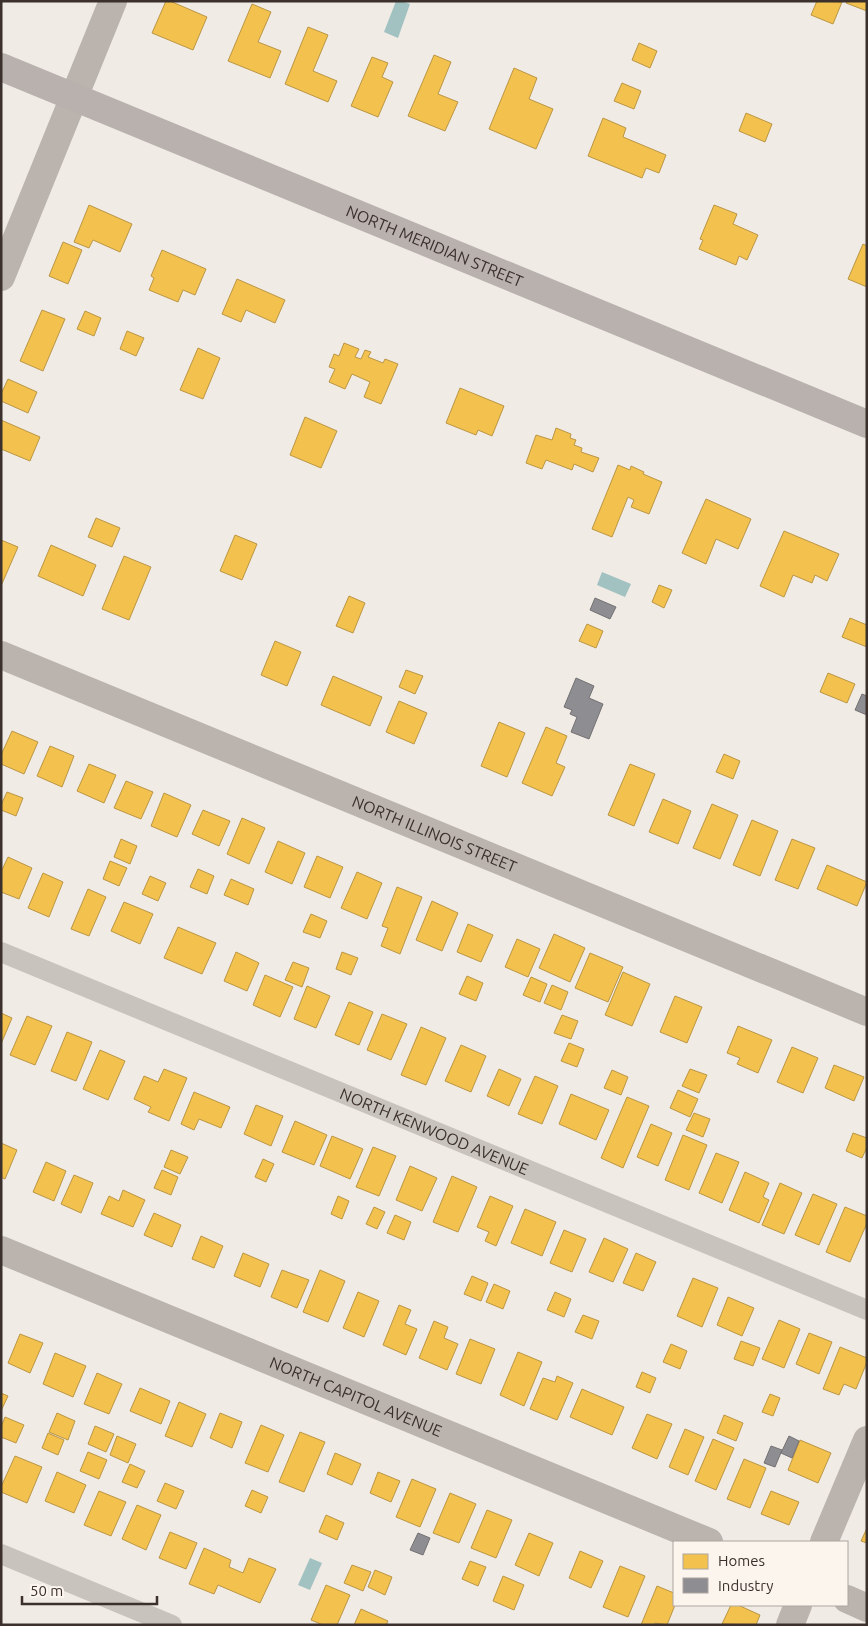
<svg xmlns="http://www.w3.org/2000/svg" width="868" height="1626" font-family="Ubuntu,sans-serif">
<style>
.water{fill:#a1c2c1}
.homes{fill:#f2c14e;stroke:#bb9644}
.industry{fill:#8d8d92;stroke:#747173}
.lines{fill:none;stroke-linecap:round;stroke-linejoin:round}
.street{stroke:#c9c3be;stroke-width:20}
.secondary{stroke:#bab3ae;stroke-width:28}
.primary{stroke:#b8b1ad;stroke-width:28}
.labels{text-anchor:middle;stroke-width:5;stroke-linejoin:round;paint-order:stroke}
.street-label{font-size:16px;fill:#3b302b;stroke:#fbf5ee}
</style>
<rect width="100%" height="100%" fill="#f0ebe5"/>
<g class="water">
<polygon points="396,1 402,1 410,4 398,38 384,32"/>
<polygon points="602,572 631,584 625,597 597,585"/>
<polygon points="310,1558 322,1563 310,1590 298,1585"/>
</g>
<g class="homes">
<polygon points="166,1 170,1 207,17 193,50 152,33"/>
<polygon points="817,1 842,2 833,24 811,15"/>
<polygon points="847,1 867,1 867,11 846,3"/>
<polygon points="252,4 271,12 258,42 281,51 270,78 228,61"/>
<polygon points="308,27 328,35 313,71 337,81 328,102 285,84"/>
<polygon points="639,43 657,51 650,68 632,60"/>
<polygon points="434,55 451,62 438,94 458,102 445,131 408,116"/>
<polygon points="372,57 388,63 382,77 393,82 378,117 351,106"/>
<polygon points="514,68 537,78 529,99 553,109 536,149 489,129"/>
<polygon points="622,83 641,91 634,109 614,101"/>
<polygon points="746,113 772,124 765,142 739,131"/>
<polygon points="603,118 626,128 623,137 666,155 659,173 646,168 642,178 588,156"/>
<polygon points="89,205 132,224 120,252 93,240 89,248 74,242"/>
<polygon points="714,205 737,214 733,224 758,235 747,260 739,256 736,265 699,249 703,240 700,239"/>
<polygon points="63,242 82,250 68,284 49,276"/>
<polygon points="863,244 867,246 867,287 848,279"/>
<polygon points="162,250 206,269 195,295 183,290 178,302 149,290 154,278 151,276"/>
<polygon points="237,279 285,300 275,323 246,310 241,322 222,314"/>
<polygon points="42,310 65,319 43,371 20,361"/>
<polygon points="85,311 101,318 94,336 77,329"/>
<polygon points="127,331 144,338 136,356 120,349"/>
<polygon points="344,343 359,349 355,357 361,359 365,350 371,352 368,357 383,363 385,359 398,364 381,404 364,397 370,382 352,374 345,389 329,382 335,369 329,367 334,354 339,356"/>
<polygon points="198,348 220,358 203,399 180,390"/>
<polygon points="8,379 37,392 28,413 1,401 1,394"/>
<polygon points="460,388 504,406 492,436 478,430 476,435 446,423"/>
<polygon points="305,417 337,431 321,468 290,455"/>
<polygon points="1,420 40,437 30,461 1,449"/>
<polygon points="556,428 571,434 570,438 576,440 574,445 582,448 581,452 599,458 593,472 574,464 572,470 546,460 542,469 526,463 536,435 552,440"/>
<polygon points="618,465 630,470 631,466 644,472 643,474 662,482 649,514 631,507 634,500 628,497 612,537 592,529"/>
<polygon points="706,499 751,519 738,549 716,539 706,564 682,553"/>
<polygon points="96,518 120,528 112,547 88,537"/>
<polygon points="784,531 839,554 827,581 815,575 812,583 793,575 784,597 760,586"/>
<polygon points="235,535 257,544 242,580 220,571"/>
<polygon points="1,540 18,547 1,586"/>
<polygon points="51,545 96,565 83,596 38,576"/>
<polygon points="124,556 151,567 129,620 102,609"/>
<polygon points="659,585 672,590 664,608 652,602"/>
<polygon points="349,596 365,603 353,633 336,626"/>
<polygon points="850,618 867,625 867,647 842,637"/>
<polygon points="587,624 603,631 596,648 579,641"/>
<polygon points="275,641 301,652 287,686 261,675"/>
<polygon points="406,670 423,676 415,694 399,687"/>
<polygon points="828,673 855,684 847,703 820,692"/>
<polygon points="333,676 382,697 370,726 321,705"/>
<polygon points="399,701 427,713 414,744 386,732"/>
<polygon points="499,722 525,733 507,777 481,766"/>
<polygon points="546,727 567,736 556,763 565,767 552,796 522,783"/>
<polygon points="12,731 38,742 24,774 1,764 1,755"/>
<polygon points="50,746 74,756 62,787 37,776"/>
<polygon points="724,754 740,761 733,779 716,772"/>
<polygon points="89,764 116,775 104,803 77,791"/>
<polygon points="630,764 655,774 634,826 608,815"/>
<polygon points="126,781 153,792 141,819 114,808"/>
<polygon points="7,792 23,798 16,816 1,810 1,805"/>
<polygon points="164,793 191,805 177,837 151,826"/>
<polygon points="663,799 691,811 678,844 649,832"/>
<polygon points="712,804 738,815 720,859 693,848"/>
<polygon points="203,810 230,821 219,846 192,834"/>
<polygon points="242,818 265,828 249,864 227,854"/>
<polygon points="752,820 778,831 760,876 733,865"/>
<polygon points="121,839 137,846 130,864 114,857"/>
<polygon points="792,839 815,848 798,889 775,880"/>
<polygon points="278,841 305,853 292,884 265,872"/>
<polygon points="317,856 343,867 330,898 304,887"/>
<polygon points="8,857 32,868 19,899 1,892 1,872"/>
<polygon points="110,861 127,868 119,886 103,879"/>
<polygon points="827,865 867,882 857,906 817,889"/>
<polygon points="198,869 214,876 207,894 190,887"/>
<polygon points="357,872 382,883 367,919 341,908"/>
<polygon points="43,873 63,882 49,917 28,908"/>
<polygon points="150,876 166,883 158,901 142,894"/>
<polygon points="231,879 254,889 248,905 224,895"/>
<polygon points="397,887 422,897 400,954 381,946 388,928 382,926"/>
<polygon points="88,889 106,897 89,936 71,929"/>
<polygon points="432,901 458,913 442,951 416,940"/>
<polygon points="124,902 153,914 140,944 111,931"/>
<polygon points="311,914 327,921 320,938 303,932"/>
<polygon points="468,924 493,935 481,962 457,952"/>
<polygon points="178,927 216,943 202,974 164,958"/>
<polygon points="554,934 585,948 570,982 539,968"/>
<polygon points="517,939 540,949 528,977 505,967"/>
<polygon points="236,952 259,963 247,991 224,981"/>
<polygon points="342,952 358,958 351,975 336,969"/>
<polygon points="590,953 623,967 608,1002 575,988"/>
<polygon points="293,962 309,968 302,987 285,980"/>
<polygon points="623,972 650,984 632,1026 605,1015"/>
<polygon points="265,975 293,987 280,1017 253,1005"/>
<polygon points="467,976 483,983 476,1001 459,994"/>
<polygon points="531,977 547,984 540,1002 523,995"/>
<polygon points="552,985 568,992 561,1010 544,1003"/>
<polygon points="307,986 330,996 316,1028 294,1019"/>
<polygon points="675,996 702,1007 687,1043 660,1032"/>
<polygon points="349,1002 373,1012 359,1045 335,1035"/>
<polygon points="1,1013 12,1018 1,1044"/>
<polygon points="382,1014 407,1024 391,1060 367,1050"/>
<polygon points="562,1015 578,1021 571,1039 554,1033"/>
<polygon points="27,1016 52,1026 35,1065 10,1055"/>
<polygon points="738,1026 772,1040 758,1073 737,1064 740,1058 727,1053"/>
<polygon points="421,1027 446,1038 426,1085 401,1075"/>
<polygon points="67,1032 92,1042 76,1081 51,1071"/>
<polygon points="569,1043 584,1049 577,1067 561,1061"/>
<polygon points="461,1045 486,1056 471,1092 445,1081"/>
<polygon points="792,1047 818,1058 803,1093 777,1082"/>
<polygon points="100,1050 125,1061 108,1100 83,1089"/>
<polygon points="834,1065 864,1077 854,1101 825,1088"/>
<polygon points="164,1069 187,1078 169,1121 148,1112 151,1107 134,1099 144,1076 158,1082"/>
<polygon points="499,1069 521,1079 509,1106 487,1096"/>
<polygon points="690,1069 707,1075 699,1093 682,1086"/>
<polygon points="612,1070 628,1077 621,1095 604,1088"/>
<polygon points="535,1076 558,1086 542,1124 518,1114"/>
<polygon points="678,1090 698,1099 690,1117 670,1108"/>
<polygon points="194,1092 230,1107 221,1128 199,1119 194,1130 181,1124"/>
<polygon points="571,1094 609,1110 596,1140 559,1124"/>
<polygon points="627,1097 649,1106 623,1168 601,1158"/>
<polygon points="256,1105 283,1116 271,1146 244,1134"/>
<polygon points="694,1113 710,1119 703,1137 686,1130"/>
<polygon points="295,1121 327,1135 314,1165 282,1152"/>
<polygon points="651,1124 672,1133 658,1166 637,1157"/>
<polygon points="853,1133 867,1138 867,1147 862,1158 846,1151"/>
<polygon points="683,1135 707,1145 689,1190 665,1180"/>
<polygon points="332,1136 363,1149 350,1179 320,1166"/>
<polygon points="1,1143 17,1150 5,1179 1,1177"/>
<polygon points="373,1147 396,1156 379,1196 356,1187"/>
<polygon points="171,1150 188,1157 180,1174 164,1167"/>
<polygon points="716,1153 739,1162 722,1203 699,1193"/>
<polygon points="263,1159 274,1164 266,1182 255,1177"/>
<polygon points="46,1162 66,1171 54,1201 33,1192"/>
<polygon points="410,1166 437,1178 422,1211 396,1200"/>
<polygon points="162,1170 178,1177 171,1195 154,1188"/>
<polygon points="745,1172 769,1183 763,1197 769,1200 759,1223 729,1210"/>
<polygon points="74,1175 93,1183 81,1213 61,1204"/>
<polygon points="452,1176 477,1187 458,1232 433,1222"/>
<polygon points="780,1183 802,1193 784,1234 762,1225"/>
<polygon points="123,1190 145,1200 133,1227 101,1214 109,1196 119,1201"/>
<polygon points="813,1194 837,1204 819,1245 795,1235"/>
<polygon points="338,1196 349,1201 342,1219 331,1214"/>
<polygon points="490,1196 513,1206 496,1246 485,1241 489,1232 477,1227"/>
<polygon points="374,1207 385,1212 377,1229 366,1224"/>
<polygon points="845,1207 867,1216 867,1223 850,1262 826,1252"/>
<polygon points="525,1209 556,1222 542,1256 511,1243"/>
<polygon points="154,1213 181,1225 172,1247 144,1235"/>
<polygon points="395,1215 411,1222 404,1240 387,1233"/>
<polygon points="564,1230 586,1239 572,1272 550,1263"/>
<polygon points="201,1236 223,1246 214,1268 192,1259"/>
<polygon points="604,1238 628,1249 613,1282 589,1272"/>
<polygon points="243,1253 269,1264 260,1287 234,1276"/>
<polygon points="636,1253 656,1262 643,1291 623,1283"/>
<polygon points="282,1270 309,1280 297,1308 271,1297"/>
<polygon points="320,1270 345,1281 328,1322 303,1312"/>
<polygon points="472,1276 488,1283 481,1301 464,1294"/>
<polygon points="693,1278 718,1288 702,1327 677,1316"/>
<polygon points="494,1284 510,1291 503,1309 486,1302"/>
<polygon points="358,1292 379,1301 364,1337 343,1328"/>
<polygon points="555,1292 571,1299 564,1317 547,1310"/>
<polygon points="728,1297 754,1308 742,1336 717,1325"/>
<polygon points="399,1305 411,1310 405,1324 417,1329 406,1355 383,1345"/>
<polygon points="583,1315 599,1321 592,1339 575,1332"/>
<polygon points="779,1320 800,1329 784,1368 762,1359"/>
<polygon points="434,1321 448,1327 444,1338 458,1344 447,1370 419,1358"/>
<polygon points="809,1333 832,1342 819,1374 796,1364"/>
<polygon points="20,1334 43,1343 30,1373 8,1363"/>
<polygon points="470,1339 495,1349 481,1384 456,1374"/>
<polygon points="741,1341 760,1348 753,1366 734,1359"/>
<polygon points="671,1344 687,1351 680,1369 663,1362"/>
<polygon points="840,1347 867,1358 867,1362 856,1389 844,1384 839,1395 823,1389"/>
<polygon points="518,1352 542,1362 524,1406 500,1395"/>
<polygon points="55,1353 86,1366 73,1397 43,1384"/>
<polygon points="642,1372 656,1378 650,1393 636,1387"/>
<polygon points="97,1373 122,1384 109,1414 84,1404"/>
<polygon points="557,1376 573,1383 557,1420 530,1409 543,1378 555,1382"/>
<polygon points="140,1388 170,1401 161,1424 130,1411"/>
<polygon points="582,1389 624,1407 612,1435 570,1417"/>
<polygon points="1,1393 8,1396 1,1411"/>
<polygon points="770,1394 780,1398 773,1416 762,1412"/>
<polygon points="179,1402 206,1414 192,1447 165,1436"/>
<polygon points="57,1413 75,1421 68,1440 49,1432"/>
<polygon points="220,1413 242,1422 232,1448 210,1438"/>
<polygon points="647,1414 672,1424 657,1459 632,1448"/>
<polygon points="724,1415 743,1423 736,1441 717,1433"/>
<polygon points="5,1417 24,1425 16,1443 1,1437 1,1427"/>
<polygon points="261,1425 284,1435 268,1472 245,1463"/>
<polygon points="95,1426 114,1434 106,1452 88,1444"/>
<polygon points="685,1429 704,1437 688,1475 669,1467"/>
<polygon points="300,1432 325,1442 304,1492 279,1482"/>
<polygon points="48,1433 64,1440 58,1455 42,1448"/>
<polygon points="117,1436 136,1444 128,1463 110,1455"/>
<polygon points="713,1439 734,1448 716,1490 695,1481"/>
<polygon points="800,1440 831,1453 818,1483 788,1470"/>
<polygon points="88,1452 107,1460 99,1479 80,1471"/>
<polygon points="335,1453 361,1464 352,1485 327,1474"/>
<polygon points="15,1456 42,1467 27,1503 1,1492 1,1487"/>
<polygon points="744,1459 766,1468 750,1508 727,1499"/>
<polygon points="130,1464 145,1471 137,1488 122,1482"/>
<polygon points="57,1472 86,1485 74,1513 45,1501"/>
<polygon points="378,1472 400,1481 391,1502 370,1493"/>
<polygon points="412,1479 436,1489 420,1527 396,1517"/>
<polygon points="165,1483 184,1491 176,1509 157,1501"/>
<polygon points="252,1490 268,1497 261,1513 245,1506"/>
<polygon points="99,1491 126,1502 111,1536 84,1525"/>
<polygon points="771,1491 799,1502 789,1525 761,1514"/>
<polygon points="450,1493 476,1504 459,1543 433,1533"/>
<polygon points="137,1505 161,1515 146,1550 122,1539"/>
<polygon points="487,1510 512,1520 496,1558 471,1548"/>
<polygon points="326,1515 344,1523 337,1540 319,1532"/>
<polygon points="867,1528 867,1543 861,1541"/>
<polygon points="170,1532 197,1543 186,1569 159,1558"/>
<polygon points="529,1533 553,1543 539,1576 515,1565"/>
<polygon points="204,1548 231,1560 229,1567 243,1573 249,1558 276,1569 260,1603 218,1585 214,1594 189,1584"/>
<polygon points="580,1551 603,1561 591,1588 569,1578"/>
<polygon points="470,1561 486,1567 478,1586 462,1579"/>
<polygon points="352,1565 371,1572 363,1591 344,1583"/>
<polygon points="620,1566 645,1576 628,1617 603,1607"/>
<polygon points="375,1570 392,1577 385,1595 368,1587"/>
<polygon points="503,1576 524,1585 514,1610 493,1601"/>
<polygon points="326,1585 350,1595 337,1625 323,1625 311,1620"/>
<polygon points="657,1586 674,1593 675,1605 667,1625 655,1623 654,1625 641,1625"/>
<polygon points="731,1605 738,1605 760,1615 756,1625 722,1624"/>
<polygon points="361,1609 388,1621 386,1625 354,1625"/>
</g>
<g class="industry">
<polygon points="595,598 616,607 610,619 590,610"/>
<polygon points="576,678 594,686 589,698 603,704 589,739 571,732 577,717 570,714 572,710 564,707"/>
<polygon points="862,694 867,696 867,715 855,710"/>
<polygon points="789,1436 799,1441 792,1458 781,1453"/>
<polygon points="771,1446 782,1450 775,1467 764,1463"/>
<polygon points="418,1533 430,1538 423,1555 410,1550"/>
</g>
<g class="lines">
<g class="street">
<path id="s1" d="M1,952L867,1310"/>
<polyline points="1,1554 172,1625"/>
</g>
<g class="secondary">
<polyline points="1,277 113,1"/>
<path id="s2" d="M1,655L867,1012"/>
<path id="s3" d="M1,1250L709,1542"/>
<polyline points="824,1542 867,1440"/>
<polyline points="847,1599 867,1608"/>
<polyline points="790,1625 798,1605"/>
</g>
<path class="primary" id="s4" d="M1,67L867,424"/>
</g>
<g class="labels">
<g class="street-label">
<text dy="6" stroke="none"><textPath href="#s4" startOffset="469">NORTH MERIDIAN STREET</textPath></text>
<text dy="6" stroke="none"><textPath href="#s2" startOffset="469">NORTH ILLINOIS STREET</textPath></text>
<text dy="6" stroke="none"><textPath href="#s1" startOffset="469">NORTH KENWOOD AVENUE</textPath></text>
<text dy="6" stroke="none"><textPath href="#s3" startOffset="384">NORTH CAPITOL AVENUE</textPath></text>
</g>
</g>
<rect width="868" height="1626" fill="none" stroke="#3b302b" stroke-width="5"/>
<rect x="673" y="1541" width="175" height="65" fill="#fbf5ee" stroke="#aea6a0"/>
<rect x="683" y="1554" width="25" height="15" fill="#f2c14e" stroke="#aea6a0"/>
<text x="718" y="1566" font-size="15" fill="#3b302b">Homes</text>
<rect x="683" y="1578" width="25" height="15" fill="#8d8d92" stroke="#aea6a0"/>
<text x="718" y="1591" font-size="15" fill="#3b302b">Industry</text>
<path d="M22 1596v8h135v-8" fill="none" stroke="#3b302b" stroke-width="2.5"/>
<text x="30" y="1596" font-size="15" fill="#3b302b" stroke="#fbf5ee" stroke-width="4" paint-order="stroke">50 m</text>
</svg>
